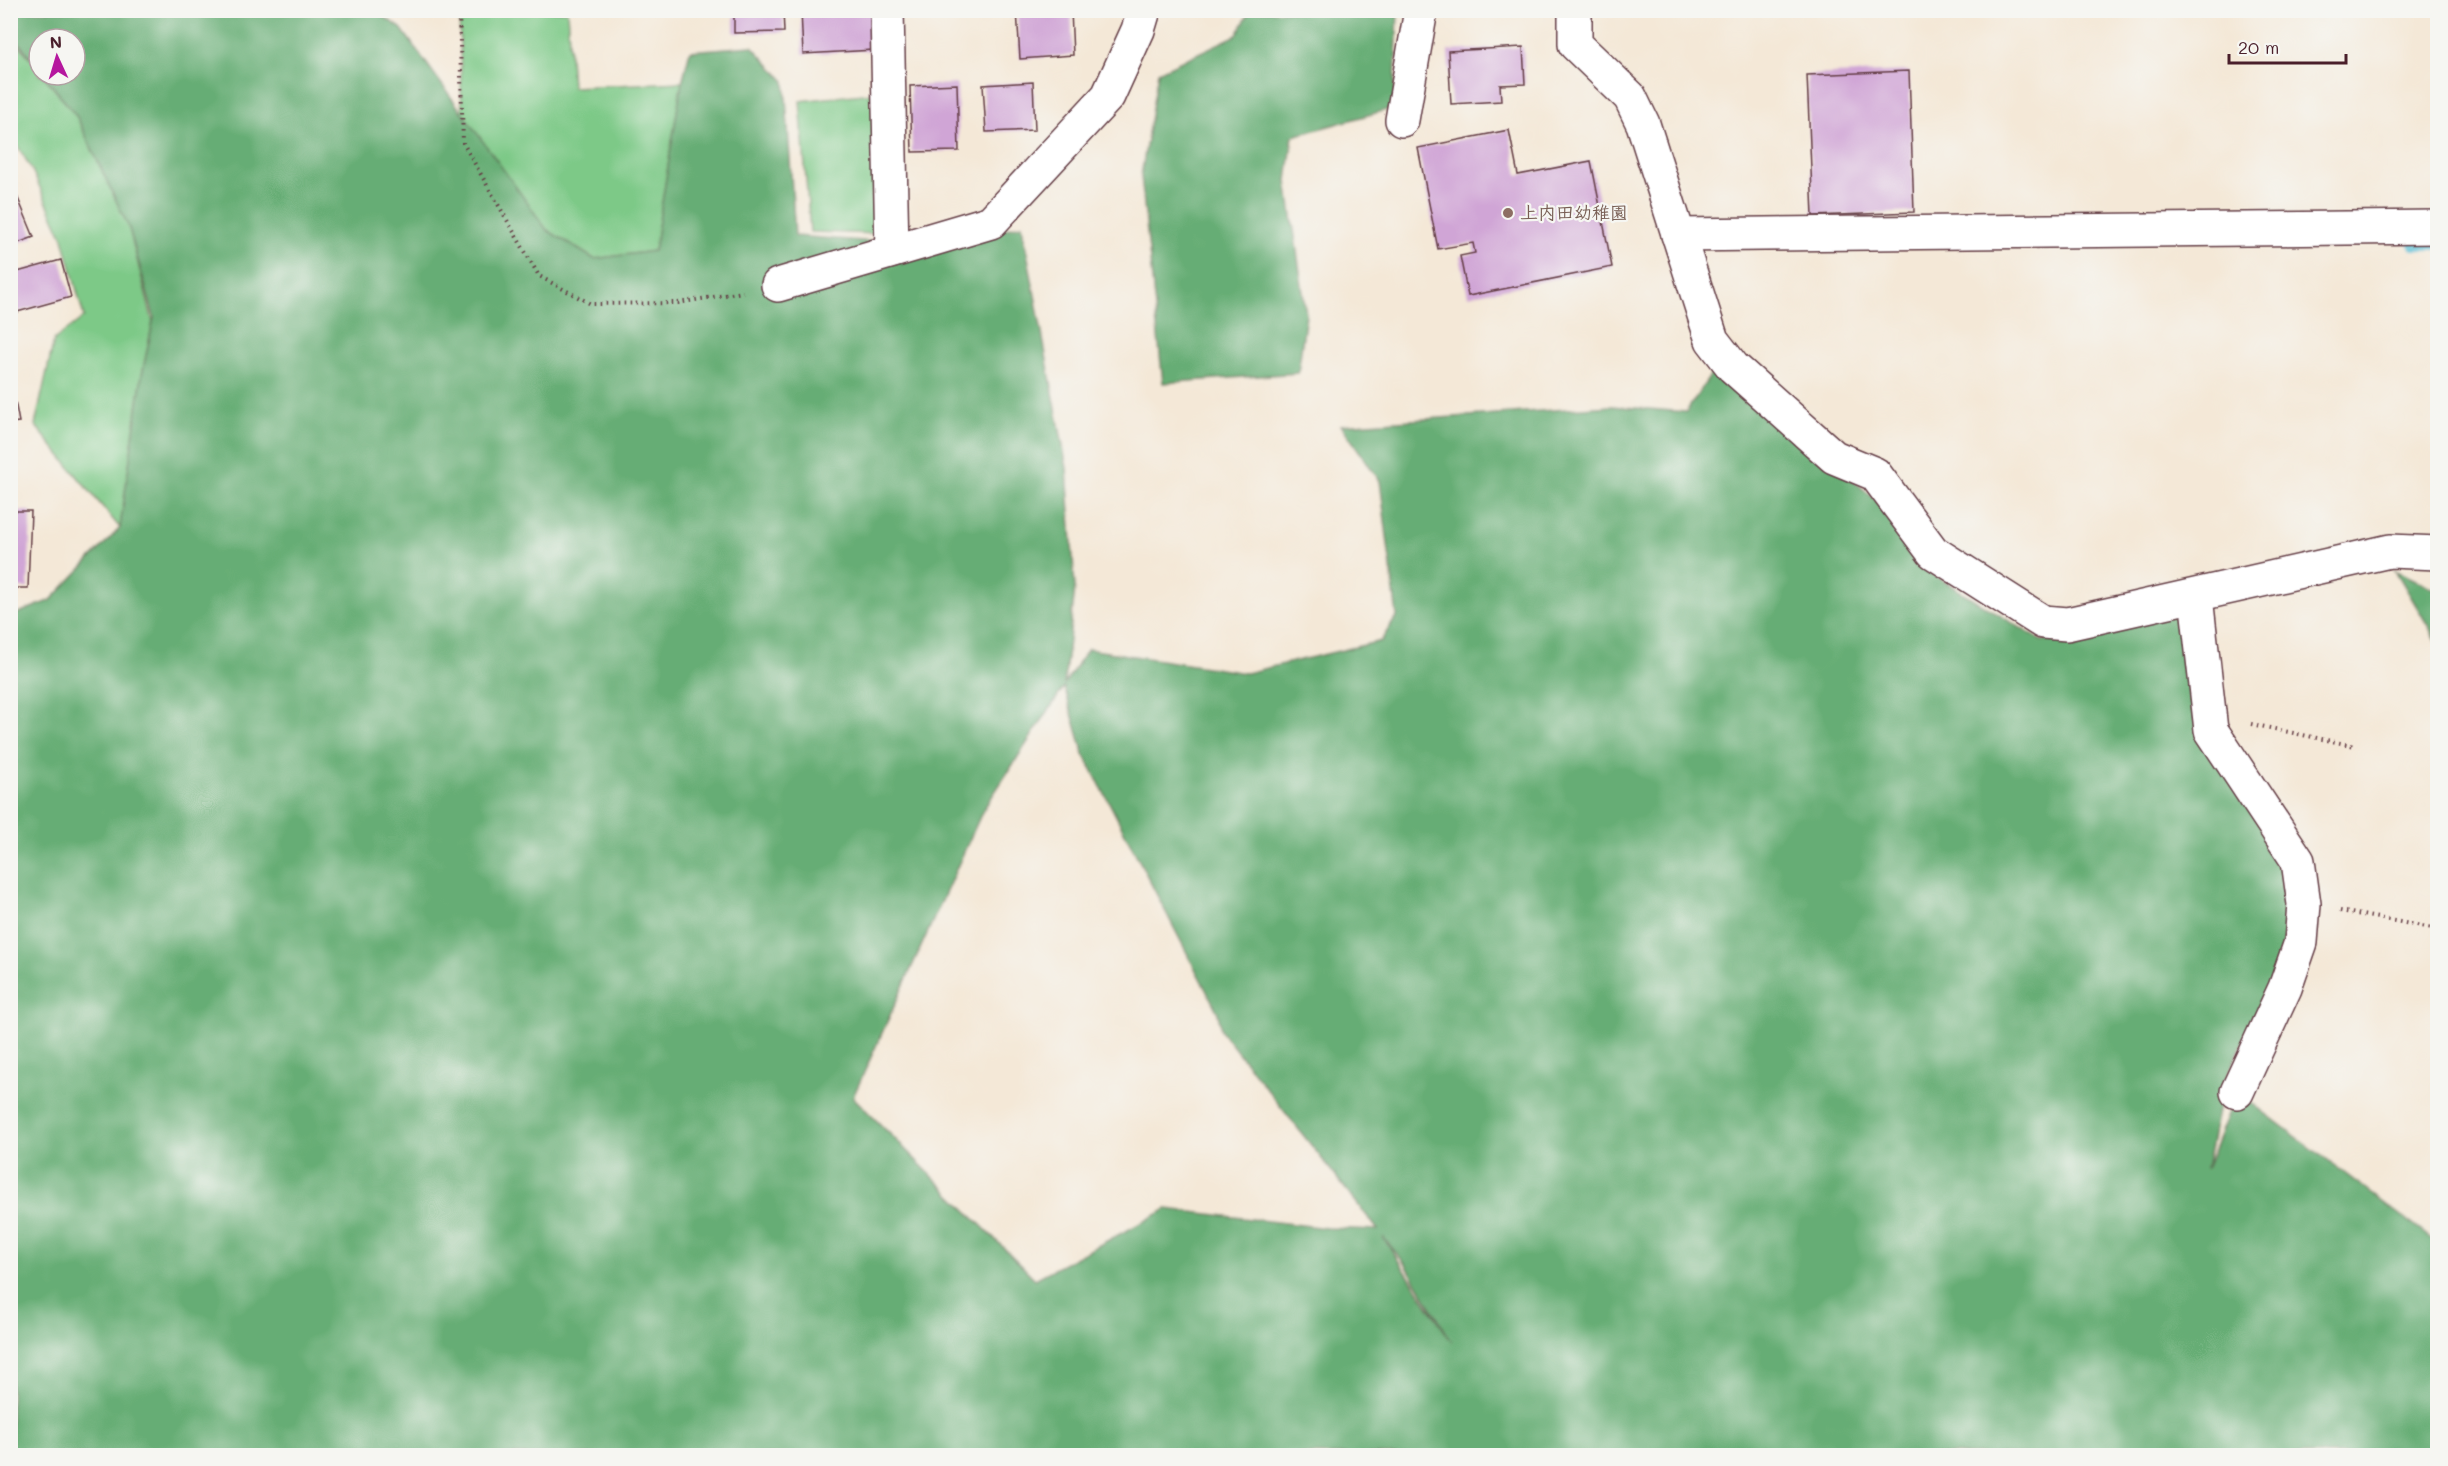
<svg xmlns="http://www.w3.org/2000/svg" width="2448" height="1466" font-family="Mali,'Klee One',sans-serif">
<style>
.green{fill:#7dc987;stroke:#647459;stroke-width:1.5}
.forest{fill:#66ad74;stroke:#586650;stroke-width:1.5;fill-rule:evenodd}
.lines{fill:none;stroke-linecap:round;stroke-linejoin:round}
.stream{stroke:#58bfd6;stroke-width:12}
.building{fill:#d0a5d6}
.minor-casing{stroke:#643d45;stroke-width:36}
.path{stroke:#643d45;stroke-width:4;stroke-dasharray:1.5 4.5;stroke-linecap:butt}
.minor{stroke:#fff;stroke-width:33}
.education-dot{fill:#8d6e63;stroke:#f6f6f2;stroke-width:2}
.labels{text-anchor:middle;stroke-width:4.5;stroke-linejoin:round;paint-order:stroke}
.education-label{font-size:18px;font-weight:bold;fill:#785e54;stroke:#f6f6f2;text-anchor:start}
</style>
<rect width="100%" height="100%" fill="#f6f6f2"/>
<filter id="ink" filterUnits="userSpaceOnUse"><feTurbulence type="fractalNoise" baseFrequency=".0167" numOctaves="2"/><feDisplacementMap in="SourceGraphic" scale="12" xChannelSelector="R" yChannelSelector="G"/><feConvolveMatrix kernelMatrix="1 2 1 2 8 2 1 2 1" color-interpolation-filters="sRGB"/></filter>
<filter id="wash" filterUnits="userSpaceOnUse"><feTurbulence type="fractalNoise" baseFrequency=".008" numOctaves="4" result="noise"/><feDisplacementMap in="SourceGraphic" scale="24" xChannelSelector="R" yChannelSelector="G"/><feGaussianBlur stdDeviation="1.35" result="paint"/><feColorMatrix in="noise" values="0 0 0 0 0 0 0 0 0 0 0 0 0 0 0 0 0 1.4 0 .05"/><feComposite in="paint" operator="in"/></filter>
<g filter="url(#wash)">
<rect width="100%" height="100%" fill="#f4e8d7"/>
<g class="green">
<polygon points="459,11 567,11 572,87 682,82 654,251 594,259 547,230 462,117"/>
<polygon points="10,34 39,69 39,75 43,75 77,117 129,228 153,322 142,375 120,528 35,425 54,340 84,317 63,238 31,168 11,135"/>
<polygon points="881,92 884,234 810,232 800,101"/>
</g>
<g class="forest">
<path d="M11,11H375L401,28L547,230L594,259L654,251L682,82L690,51L752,46L785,81L795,236L892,243L857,262L1022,225L1067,468L1075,588L1064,684L1088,649L1246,673L1381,641L1397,616L1380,481L1341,425L1611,406L1686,412L1718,364L1876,500L1927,571L2042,641L2178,612L2209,736L2281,855L2288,905L2281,965L2224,1082L2206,1169L2237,1092L2437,1243V1455H11V616L51,600L120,528L142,375L154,317L129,228L77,117L44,75H75V39H39V68L11,32ZM1064,687L1084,754L1218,1013L1221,1031L1378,1230L1327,1228L1167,1209L1035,1279L853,1097L983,810ZM1383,1237L1406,1265L1452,1342Z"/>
<polygon points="1250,11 1398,11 1394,108 1293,136 1287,181 1306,314 1298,373 1163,383 1141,176 1158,72 1237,35"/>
<polygon points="2395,570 2437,590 2437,641"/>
</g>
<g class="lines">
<polyline class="stream" points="2414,244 2438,244"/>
</g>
<g id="blocks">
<g class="building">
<polygon points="734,10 783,10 784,32 734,33"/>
<polygon points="801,10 872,10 874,50 803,54"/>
<polygon points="1017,10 1071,10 1073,55 1020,59"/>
<polygon points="1523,47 1525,84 1500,85 1501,101 1451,104 1448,51"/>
<polygon points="1909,71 1914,212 1813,216 1807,75"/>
<polygon points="1033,82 1035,130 986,132 983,85"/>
<polygon points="957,84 959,151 912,152 910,86"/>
<polygon points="1509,130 1518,175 1591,161 1612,267 1468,296 1460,256 1475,253 1473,243 1438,249 1418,148"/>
<polygon points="10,179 34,237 10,246"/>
<polygon points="61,260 71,297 10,314 10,274"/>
<polygon points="10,374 19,422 10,423"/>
<polygon points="10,511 31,511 28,588 10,588"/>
</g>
</g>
</g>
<g filter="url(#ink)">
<use href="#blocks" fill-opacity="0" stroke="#643d45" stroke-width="1.5"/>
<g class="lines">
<g class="minor-casing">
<g id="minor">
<polyline points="887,10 892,251"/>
<polyline points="1575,10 1575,44 1630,97 1643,124 1712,340 1733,367 1834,457 1875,474 1933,552 2043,622 2067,624 2390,551 2438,553"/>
<polyline points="1402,120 1421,10"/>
<polyline points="1678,235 2438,227"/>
<polyline points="778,285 991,222 1108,96 1138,30 1144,10"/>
<polyline points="2196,597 2211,730 2298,861 2304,904 2301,942 2285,988 2237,1092"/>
</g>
</g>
<g class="path">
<polyline points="459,10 463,143 539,276 591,304 678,303 743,292"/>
<polyline points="2251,724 2355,746"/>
<polyline points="2340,911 2438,929"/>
</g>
<use href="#minor" class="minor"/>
</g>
</g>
<circle class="education-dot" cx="1508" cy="213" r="6"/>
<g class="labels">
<g class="education-label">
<text x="1520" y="219">上内田幼稚園</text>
</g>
</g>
<rect width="2448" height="1466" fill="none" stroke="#f6f6f2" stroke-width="36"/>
<g transform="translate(57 57) rotate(356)"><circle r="28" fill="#f6f6f2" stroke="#b1a0a2" stroke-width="1.5"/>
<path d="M0-4.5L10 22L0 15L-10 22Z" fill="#b5179e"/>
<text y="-9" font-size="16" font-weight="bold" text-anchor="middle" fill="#4a1f2b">N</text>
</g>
<path d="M2229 54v9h117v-9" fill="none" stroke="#4a1f2b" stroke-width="3"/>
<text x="2238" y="54" font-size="18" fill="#4a1f2b" stroke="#f6f6f2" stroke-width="4.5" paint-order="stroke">20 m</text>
</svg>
